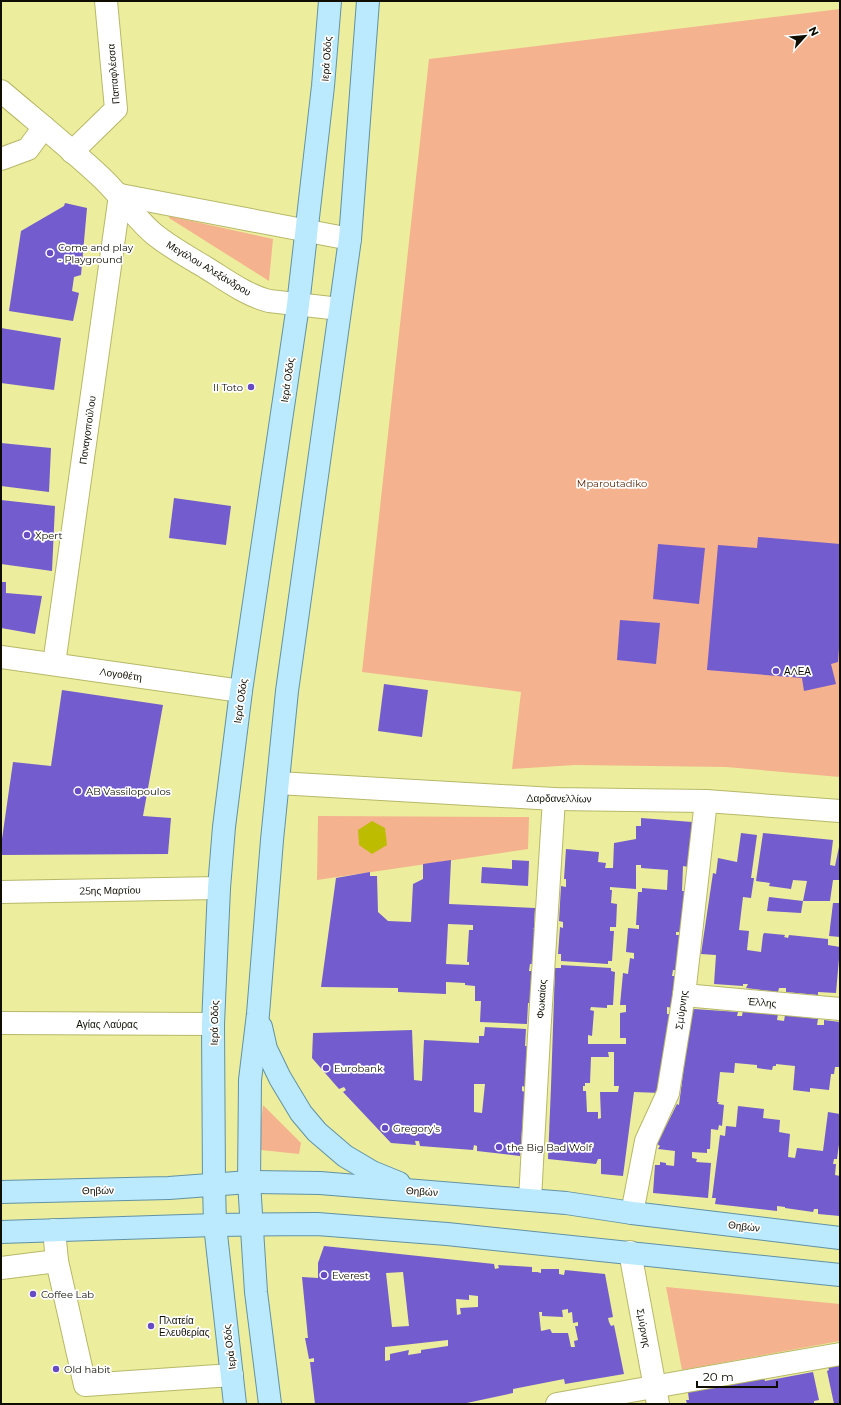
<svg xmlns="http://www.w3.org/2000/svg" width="841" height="1405" font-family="Montserrat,sans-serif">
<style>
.green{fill:#f5b28e}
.water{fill:#bdbc00}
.building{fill:#735ccd;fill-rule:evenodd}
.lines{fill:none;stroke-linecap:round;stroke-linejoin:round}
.minor-casing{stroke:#b7b868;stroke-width:24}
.major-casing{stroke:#6192a5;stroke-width:24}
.minor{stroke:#fff;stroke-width:22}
.major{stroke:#bbe9fe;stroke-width:22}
.poi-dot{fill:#674bc4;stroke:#fff;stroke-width:1.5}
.labels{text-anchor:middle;stroke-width:3.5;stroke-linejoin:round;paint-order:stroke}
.street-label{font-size:10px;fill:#0e0d00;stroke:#fff}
.poi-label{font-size:10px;fill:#0e0d00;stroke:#fff;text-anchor:start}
.park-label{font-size:10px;fill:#592a0d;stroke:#fff}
</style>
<rect width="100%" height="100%" fill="#ecee9d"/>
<g class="green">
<polygon points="840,9 840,777 726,767 575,765 512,769 521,692 362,672 429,59"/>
<polygon points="169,216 273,239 269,281 169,218"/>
<polygon points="318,816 529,817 528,849 317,880"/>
<polygon points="263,1105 301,1143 299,1154 261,1150 261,1123"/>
<polygon points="666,1287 840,1304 840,1341 682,1370"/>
</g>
<polygon class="water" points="372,821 385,828 387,845 372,854 359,845 358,830"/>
<g class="building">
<polygon points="65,203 87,208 81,275 74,277 72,291 79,293 73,321 9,311 21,231 64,206"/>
<polygon points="1,328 61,338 54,390 1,383"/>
<polygon points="1,443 51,448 49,492 1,486"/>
<polygon points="174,498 231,506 226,545 169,538"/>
<polygon points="1,500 55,506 52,571 1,564"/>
<polygon points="758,537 840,544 840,634 838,662 831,664 836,684 804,691 802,678 707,670 718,545 757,548"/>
<polygon points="658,544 705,548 699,604 653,599"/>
<polygon points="1,582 6,582 6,593 42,596 35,634 1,628"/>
<polygon points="620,620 660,623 656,664 617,660"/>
<polygon points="384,684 428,690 422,737 378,731"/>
<polygon points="62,690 163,705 143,816 171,818 168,854 1,855 1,846 13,762 51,766"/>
<path d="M641,818L692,822L688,867L683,866L682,891H686L683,932H676V935H680L677,970H673L672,976H676L673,1008L667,1007V1014H671L661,1093L634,1092L623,1176L601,1174V1159H598L596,1164L548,1159L551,1087L555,968H561V965L611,968V971L615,972L613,1005H607V1008L591,1007L590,1010L594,1011L592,1036L588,1035V1044H626V1038H620V1013L626,1012V1005H620L623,973L628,974L630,958L634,959V953L626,952L628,928L639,929V925H636L638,892H642V888L667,890L668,870L641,868V865H636V889L610,887V890H612L611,903L617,904L616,927H610V931H614L612,961H608V964L561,961V954H558L560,927L563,928V922L559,921L561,886L566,887V879H564L566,849L599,852L598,862L606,863L605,868H613L614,843L636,839V826H641ZM608,1052H614V1086H619L618,1092H600L601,1118L598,1119V1112H587L586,1091H583V1086H585V1083H590L591,1057H609Z"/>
<polygon points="741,833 757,835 751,878 754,878 751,898 743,897 739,930 749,931 747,950 761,952 763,935 764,933 785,935 784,937 788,938 789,935 828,939 828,945 840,947 836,993 818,992 818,995 786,992 786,988 779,988 778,992 746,988 748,984 743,984 743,986 714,984 716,955 701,954 713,873 716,874 718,858 737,862"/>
<polygon points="763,833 833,840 830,865 835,866 840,842 840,880 833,880 830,901 803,901 807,881 793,880 791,889 769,886 770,883 756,881"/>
<path d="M451,860L449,904L535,908L534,928H532L536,929L534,964H530L529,971H533L531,1003H528L527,1024L480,1022L481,1001H475V986L465,985V983L446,982V994L398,992V988L321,987L336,878L370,872V876H377L378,912L388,921L411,922L413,884L423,879V864ZM448,924L473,925V930H469L467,962H469V965L446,964Z"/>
<polygon points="512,860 529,861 528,886 481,883 482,867 512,869"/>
<polygon points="769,897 803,901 801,913 767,911"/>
<polygon points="833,903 840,903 840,937 829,936"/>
<polygon points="694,1009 738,1012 737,1016 742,1016 743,1010 778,1014 777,1020 784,1021 785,1015 818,1019 817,1025 824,1025 824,1020 840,1022 840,1067 835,1067 834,1074 831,1074 829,1090 810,1088 810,1092 793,1090 795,1066 776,1064 776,1066 773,1066 772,1070 757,1068 757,1065 735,1063 734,1073 720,1072 717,1102 719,1102 718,1104 724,1105 722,1126 719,1125 718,1130 711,1129 710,1149 707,1149 707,1153 692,1152 692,1158 697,1159 696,1162 711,1163 708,1198 653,1193 655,1165 660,1165 660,1162 666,1163 666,1165 674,1166 675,1151 658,1149 660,1146 657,1144 677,1104 679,1105 691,1012"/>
<path d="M485,1027L526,1029L525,1046H527L525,1087L522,1086V1091L525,1092L520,1156L477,1151V1146L474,1145L473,1150L420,1146L419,1141H415L416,1145L391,1143L343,1092L346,1090L344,1087L339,1089L312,1058L313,1033L412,1030L414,1080L422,1081L424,1040L479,1043V1036H484ZM474,1084H485L482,1113L474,1112Z"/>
<polygon points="738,1106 764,1109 763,1118 780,1120 779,1132 790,1134 788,1157 795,1158 797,1148 823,1151 828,1112 840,1114 840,1137 837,1159 834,1159 833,1164 836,1164 835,1175 840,1176 840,1216 818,1214 818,1209 814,1209 813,1212 785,1208 785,1207 777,1206 777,1211 715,1204 716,1198 712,1198 720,1135 725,1136 726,1126 736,1127"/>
<path d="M324,1246L494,1264L495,1269L499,1268L498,1265L532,1267V1272H537L541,1273V1269H559V1274L564,1275L565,1270L605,1274L613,1317L608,1318L609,1322L611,1326L614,1325L624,1374L565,1384L564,1379L513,1389V1393L462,1404H315L310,1362H314V1358L309,1359L305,1338H308L302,1277L318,1278V1263ZM403,1272L409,1326L392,1327L386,1273ZM469,1295L478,1296V1307L460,1308L461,1314L457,1315L456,1299L469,1300ZM568,1309V1313L572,1312L573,1323L578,1322V1326H575L578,1340L574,1341L575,1347H571L568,1333H552L550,1329L541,1331L539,1312H542V1316L563,1317L562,1310ZM448,1340V1346L421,1350V1353L408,1355L409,1350L390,1354V1360L385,1361V1347Z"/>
<polygon points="840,1364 840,1404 834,1404 827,1371 829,1370 828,1366"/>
<polygon points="813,1372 819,1400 814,1401 814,1404 687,1404 686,1400 689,1400 688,1392 764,1377 765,1381"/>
</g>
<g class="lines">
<g class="minor-casing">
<g id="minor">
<path d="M1,91C35,120 70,148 102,178C121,196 135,218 154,234C170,247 188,257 205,267C226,280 246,295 269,301L340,309"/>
<polyline points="72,152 116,109 106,1"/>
<polyline points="1,159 28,149 44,127"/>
<polyline points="120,195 350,239"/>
<polyline points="1,657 241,691"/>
<polyline points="54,664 120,195"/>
<polyline points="278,783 554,799 706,801 840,811"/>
<polyline points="1,892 219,888"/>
<polyline points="684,995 840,1009"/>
<polyline points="1,1023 213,1024"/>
<polyline points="530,1199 539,1036 554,799"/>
<polyline points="632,1213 646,1141 668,1093 684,995 706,801"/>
<polyline points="54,1230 57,1261 85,1385 232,1375"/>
<polyline points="630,1252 658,1404"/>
<polyline points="1,1268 57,1261"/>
<polyline points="557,1404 840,1354"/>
</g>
</g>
<g class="major-casing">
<g id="major">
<polyline points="261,1027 266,1049 280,1078 301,1113 317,1132 345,1156 372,1172 399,1183"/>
<polyline points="1,1192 169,1188 249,1182 320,1183 566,1203 632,1213 840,1238"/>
<polyline points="1,1232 215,1225 317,1224 447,1234 840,1275"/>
<polyline points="235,1404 215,1225 214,1184 213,1024 219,888 224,827 241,691 298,305 323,86 330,1"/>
<polyline points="270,1404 256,1292 249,1182 250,1080 258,1014 272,840 287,691 350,239 368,1"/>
</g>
</g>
<use href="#minor" class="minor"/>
<use href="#major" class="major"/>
</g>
<g class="poi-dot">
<circle cx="50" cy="253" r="4"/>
<circle cx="251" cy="387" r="4"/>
<circle cx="27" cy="535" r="4"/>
<circle cx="776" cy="671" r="4"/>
<circle cx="78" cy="791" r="4"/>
<circle cx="326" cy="1068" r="4"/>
<circle cx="385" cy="1128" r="4"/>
<circle cx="499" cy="1147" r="4"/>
<circle cx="324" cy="1275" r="4"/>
<circle cx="33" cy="1294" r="4"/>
<circle cx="151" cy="1326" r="4"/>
<circle cx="56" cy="1369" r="4"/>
</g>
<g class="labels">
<g class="street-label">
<text transform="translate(326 59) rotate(-86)" y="4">Ιερά Οδός</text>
<text transform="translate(113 74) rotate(-95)" y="4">Παπαφλέσσα</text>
<text transform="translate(209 268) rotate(31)" y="4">Μεγάλου Αλεξάνδρου</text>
<text transform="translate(287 380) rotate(-82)" y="4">Ιερά Οδός</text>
<text transform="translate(87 430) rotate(-82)" y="4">Παναγοπούλου</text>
<text transform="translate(121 674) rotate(8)" y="4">Λογοθέτη</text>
<text transform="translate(240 701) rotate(-82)" y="4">Ιερά Οδός</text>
<text transform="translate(559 798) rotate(1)" y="4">Δαρδανελλίων</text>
<text transform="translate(110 890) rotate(-1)" y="4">25ης Μαρτίου</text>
<text transform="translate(541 999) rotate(-86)" y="4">Φωκαίας</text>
<text transform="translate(762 1002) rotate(5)" y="4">Έλλης</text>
<text transform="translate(681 1010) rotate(-82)" y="4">Σμύρνης</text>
<text transform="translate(214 1023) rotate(-89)" y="4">Ιερά Οδός</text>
<text x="107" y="1028">Αγίας Λαύρας</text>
<text transform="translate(98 1190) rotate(-1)" y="4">Θηβών</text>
<text transform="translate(422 1191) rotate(4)" y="4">Θηβών</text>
<text transform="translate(744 1226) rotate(7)" y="4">Θηβών</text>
<text transform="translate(644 1328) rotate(80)" y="4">Σμύρνης</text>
<text transform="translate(229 1347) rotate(-97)" y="4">Ιερά Οδός</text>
</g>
<g class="poi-label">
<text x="58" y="251">Come and play<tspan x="58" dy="12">- Playground</tspan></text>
<text x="243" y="391" text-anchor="end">Il Toto</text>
<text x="35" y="539">Xpert</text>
<text x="784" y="675">ΑΛΕΑ</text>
<text x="86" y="795">AB Vassilopoulos</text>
<text x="334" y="1072">Eurobank</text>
<text x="393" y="1132">Gregory's</text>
<text x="507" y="1151">the Big Bad Wolf</text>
<text x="332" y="1279">Everest</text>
<text x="41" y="1298">Coffee Lab</text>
<text x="159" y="1324">Πλατεία<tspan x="159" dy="12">Ελευθερίας</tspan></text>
<text x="64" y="1373">Old habit</text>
</g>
<g class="park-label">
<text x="612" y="487">Mparoutadiko</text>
</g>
</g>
<rect width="841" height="1405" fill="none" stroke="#0e0d00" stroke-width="4"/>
<g transform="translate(805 36) rotate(63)" stroke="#ffffff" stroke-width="3" paint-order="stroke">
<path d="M0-3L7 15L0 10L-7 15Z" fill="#0e0d00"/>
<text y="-6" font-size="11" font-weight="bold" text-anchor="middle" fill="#0e0d00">N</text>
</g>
<path d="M697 1381v6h80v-6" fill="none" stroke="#0e0d00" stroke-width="2"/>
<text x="703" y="1381" font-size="12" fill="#0e0d00" stroke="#ffffff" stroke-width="3" paint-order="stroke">20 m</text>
</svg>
